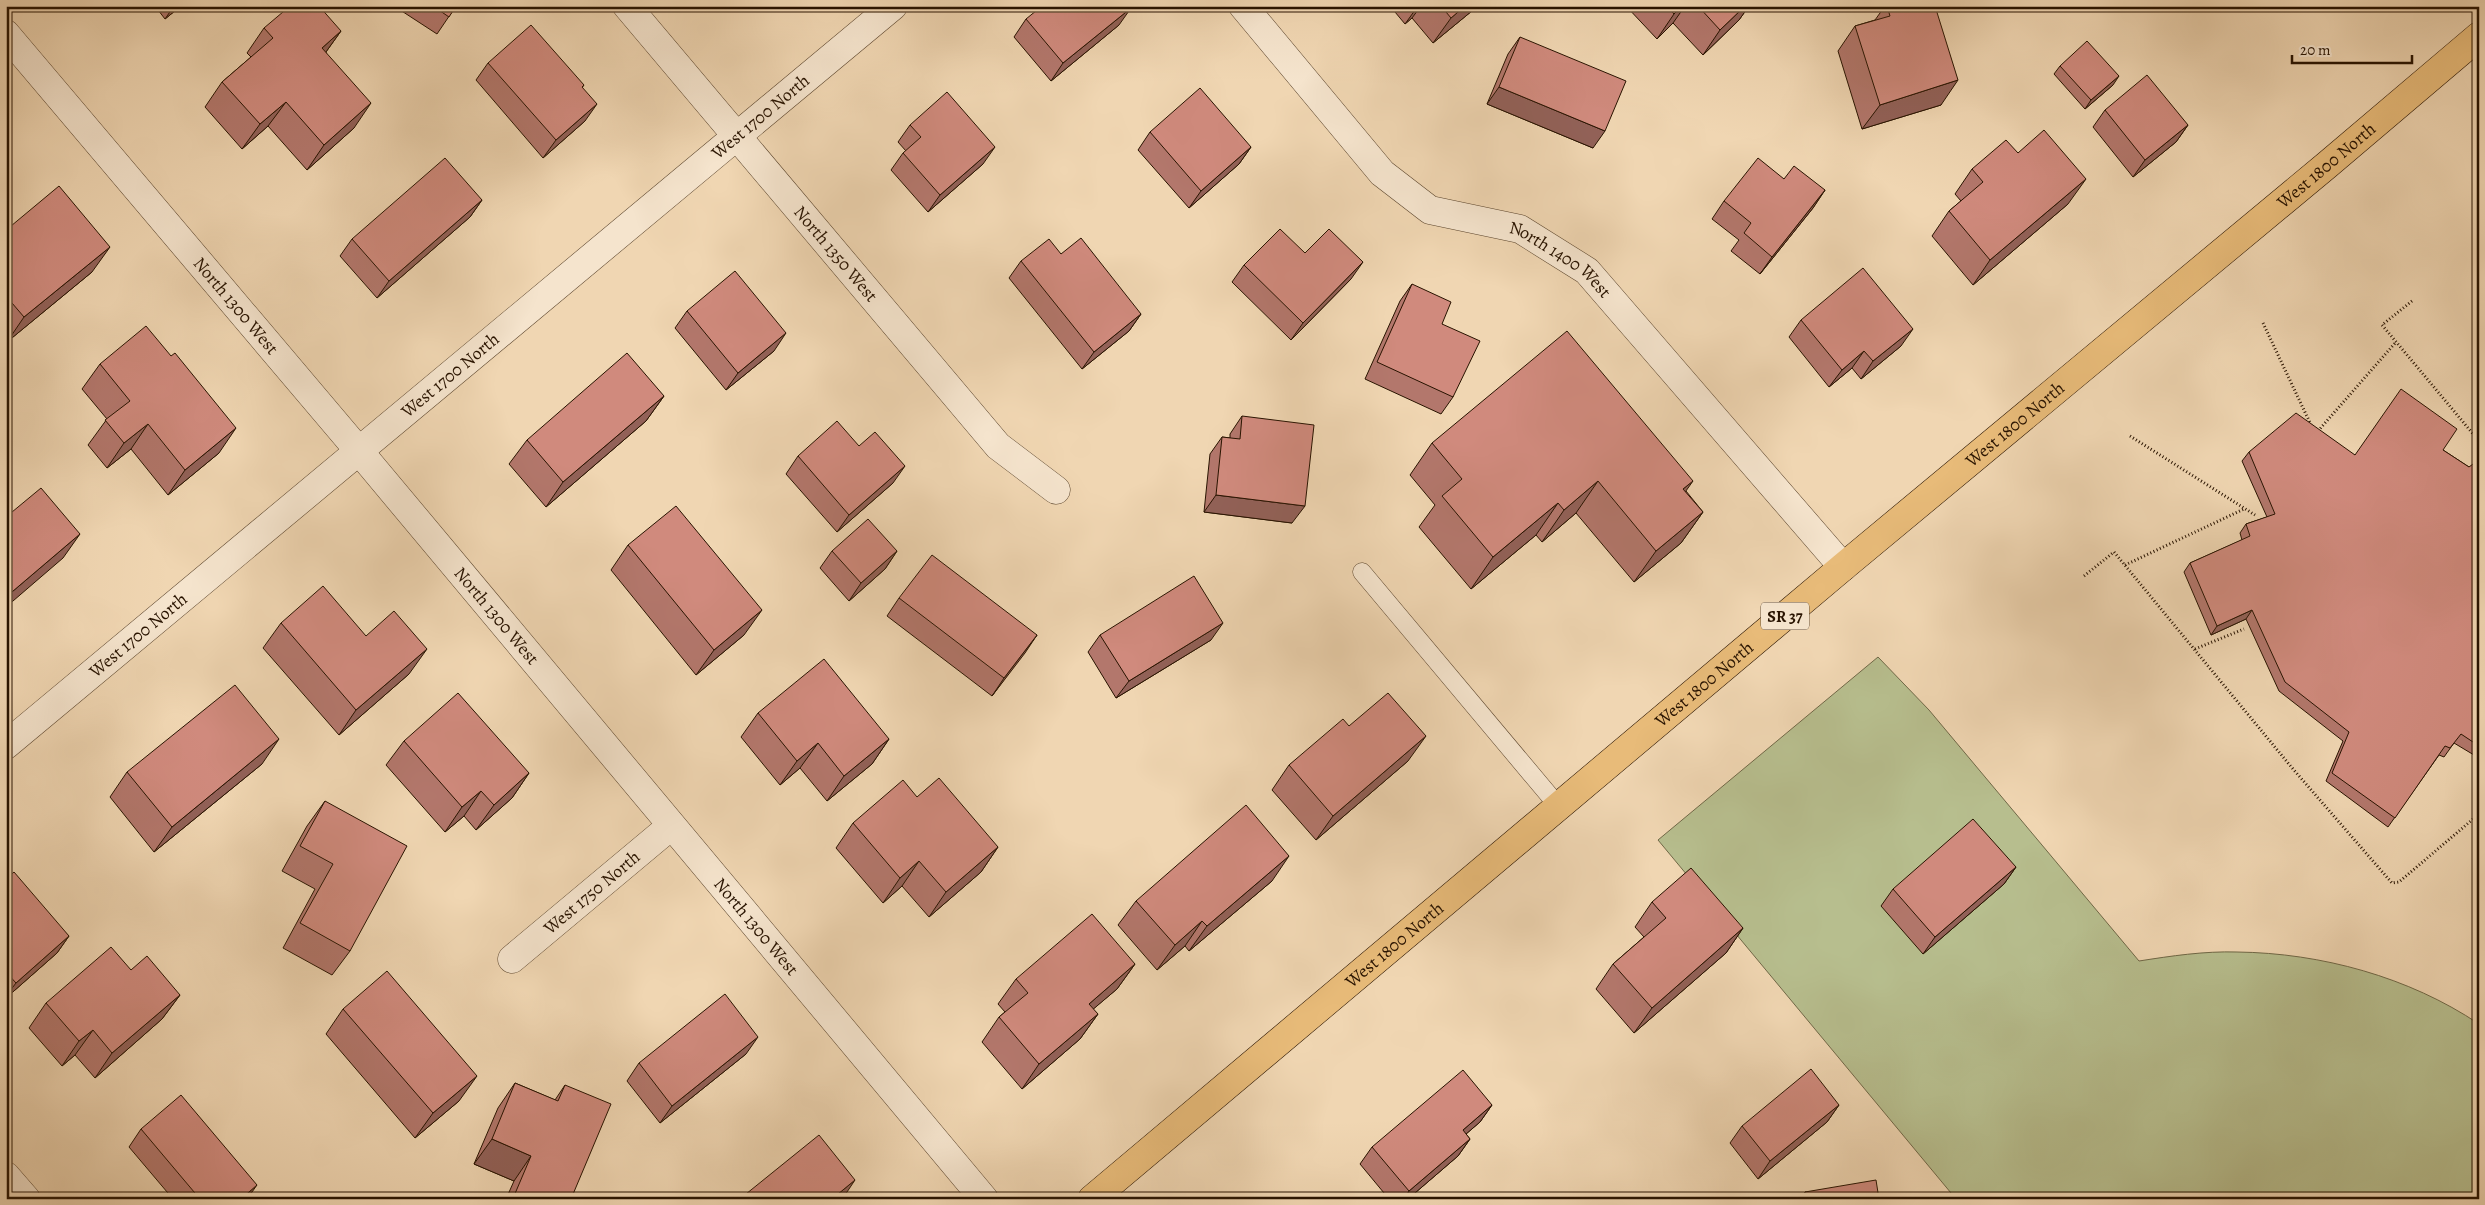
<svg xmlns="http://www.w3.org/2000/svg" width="2485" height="1205" font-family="Alegreya,serif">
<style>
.green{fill:#b7be8e;stroke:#706847}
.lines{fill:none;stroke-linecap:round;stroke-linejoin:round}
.lane-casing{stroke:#5a442c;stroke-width:19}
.street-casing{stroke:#5a442c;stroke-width:29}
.primary-casing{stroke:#281300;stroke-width:29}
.path{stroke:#281300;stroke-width:3;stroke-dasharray:1 2.5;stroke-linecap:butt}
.lane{stroke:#f5e4cd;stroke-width:18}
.street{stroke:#f5e4cd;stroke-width:28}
.primary{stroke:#e8bb79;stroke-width:28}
.wall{fill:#b3776c;stroke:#281300}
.shaded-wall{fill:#926158;stroke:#281300}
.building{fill:#d08a7d;stroke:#281300}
.labels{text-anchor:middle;stroke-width:4;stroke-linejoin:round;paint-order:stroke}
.shield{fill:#f5e4cd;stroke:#66523e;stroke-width:1}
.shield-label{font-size:16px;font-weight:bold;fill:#281300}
.street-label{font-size:18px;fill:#281300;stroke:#f5e4cd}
</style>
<rect width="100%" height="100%" fill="#f0d6b2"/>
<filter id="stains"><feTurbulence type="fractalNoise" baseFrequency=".004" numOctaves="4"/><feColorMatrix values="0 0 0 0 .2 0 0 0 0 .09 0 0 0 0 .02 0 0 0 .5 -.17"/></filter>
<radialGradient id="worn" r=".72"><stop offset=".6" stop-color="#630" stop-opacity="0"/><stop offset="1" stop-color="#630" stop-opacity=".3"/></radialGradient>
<path class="green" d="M1878,657L1929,710L2139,961C2171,956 2204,951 2237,952C2321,953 2409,977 2479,1024V1199H1956L1658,840Z"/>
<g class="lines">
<g class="lane-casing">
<polyline id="lane" points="1362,572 1559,807"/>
</g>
<g class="street-casing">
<g id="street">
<path id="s1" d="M627,6L998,446L1056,490"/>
<path id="s2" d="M1243,6L1382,173L1430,210L1520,229L1587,271L1843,567"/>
<path id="s3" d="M6,34L359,451L984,1199"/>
<path id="s4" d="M6,745L893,6"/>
<path id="s5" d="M512,959L671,826"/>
<polyline points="6,1176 26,1199"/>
</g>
</g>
<g class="primary-casing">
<g id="primary">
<path id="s6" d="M1092,1199L1843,567L2327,165L2479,36"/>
</g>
</g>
<g class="path">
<polyline points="2412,301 2382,325 2479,441"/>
<polyline points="2263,323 2311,425"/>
<polyline points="2318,431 2396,342"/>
<polyline points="2130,436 2255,515"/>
<polyline points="2125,565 2244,509"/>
<polyline points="2084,576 2114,552 2293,769 2392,883 2399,882 2479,814"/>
<polyline points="2195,649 2244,629"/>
</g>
<use href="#lane" class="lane"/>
<use href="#street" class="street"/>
<use href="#primary" class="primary"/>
</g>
<g class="wall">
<polygon points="155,6 181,6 165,19"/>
<polygon points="394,6 456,6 437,34"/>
<polygon points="1390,6 1478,6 1433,43 1412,18 1405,24"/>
<polygon points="1626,6 1749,6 1739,20 1703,55 1673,23 1657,39"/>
<polygon points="1885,6 1935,6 1941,105 1862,129 1838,51 1855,26 1875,20"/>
<polygon points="2026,6 2036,6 2030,11"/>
<polygon points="1026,19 1119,25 1051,81 1014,37"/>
<polygon points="264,28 341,31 326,52 354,128 307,170 268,126 242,149 205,107 222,82 251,57 247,53"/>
<polygon points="1520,37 1593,148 1487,104 1508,54"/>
<polygon points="488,63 584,85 582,88 585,121 543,158 476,80"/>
<polygon points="2060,66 2113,85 2085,109 2054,74"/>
<polygon points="2105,110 2188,125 2176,142 2133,177 2093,127"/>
<polygon points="910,125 983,164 928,212 891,170 903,153 906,151 898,142"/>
<polygon points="1150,132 1251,147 1239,164 1189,208 1138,150"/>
<polygon points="2018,153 2068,204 1973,285 1932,236 1949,211 1961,201 1955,194 1972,169"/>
<polygon points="1784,179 1825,190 1813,208 1760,274 1731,251 1739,240 1712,219 1724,201"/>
<polygon points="482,200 470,217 377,298 340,256 352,239"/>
<polygon points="6,223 92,272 7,342 6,341"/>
<polygon points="1305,253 1351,279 1291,340 1232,282 1244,265"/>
<polygon points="1061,254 1141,314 1129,331 1082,369 1009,278 1021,261"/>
<polygon points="1412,284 1442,324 1453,397 1441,414 1365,379 1400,301"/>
<polygon points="687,311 774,351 726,390 675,328"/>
<polygon points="1801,320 1901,346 1861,379 1852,368 1829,387 1789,337"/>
<polygon points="100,364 219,453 168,495 131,449 107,468 88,445 107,419 82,389"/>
<polygon points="664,396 646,421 546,507 509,464 527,440"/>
<polygon points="1242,416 1292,523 1204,512 1210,454 1222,437 1230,438 1230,434"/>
<polygon points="1432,443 1686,491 1703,512 1681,543 1634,582 1576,513 1542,542 1536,535 1471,589 1419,527 1435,505 1410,475"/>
<polygon points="2443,450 2469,467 2479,467 2479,758 2454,743 2444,757 2439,755 2388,827 2326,781 2343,741 2279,691 2246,619 2211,635 2184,572 2190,563 2242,540 2240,533 2246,524 2267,517 2242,461 2249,452 2355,455"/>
<polygon points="798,456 893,483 837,532 786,474"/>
<polygon points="628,545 744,635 696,675 611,570"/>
<polygon points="832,551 897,551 885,569 849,601 820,568"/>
<polygon points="899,598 1037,635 992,696 887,616"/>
<polygon points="281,623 366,636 409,674 339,735 263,648"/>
<polygon points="1100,635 1211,640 1116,698 1088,652"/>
<polygon points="758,713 889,739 872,764 827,801 800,768 780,785 741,737"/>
<polygon points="1349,726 1408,761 1316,840 1272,790 1289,765"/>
<polygon points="404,741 529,773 512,798 476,830 464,816 445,832 386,765"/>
<polygon points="262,764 154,852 110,797 127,772"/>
<polygon points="917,797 998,847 981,872 929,917 902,886 883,903 836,848 853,823"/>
<polygon points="325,801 350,951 332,975 283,948 315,889 282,871 307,826"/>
<polygon points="2016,867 2004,884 1923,954 1881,906 1893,889"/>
<polygon points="6,879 69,936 57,953 6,998"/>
<polygon points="1272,881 1189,951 1185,946 1157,970 1118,925 1136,901"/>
<polygon points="1652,902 1743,928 1726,953 1634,1033 1596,989 1613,964 1644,937 1635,927"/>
<polygon points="1135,964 1117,989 1093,1009 1098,1014 1080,1039 1022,1089 982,1042 999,1017 1005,1012 998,1004 1016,979"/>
<polygon points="131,970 180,995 162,1019 95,1078 75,1055 62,1066 29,1028 46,1003"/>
<polygon points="343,1009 459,1101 415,1138 326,1034"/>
<polygon points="746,1054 660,1123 627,1081 639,1063"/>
<polygon points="515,1083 555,1100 565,1085 571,1199 506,1199 514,1181 474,1164 498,1108"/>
<polygon points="1492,1105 1480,1122 1466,1134 1470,1139 1458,1156 1408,1199 1389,1199 1360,1164 1372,1147"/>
<polygon points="1839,1105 1827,1122 1758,1179 1730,1143 1742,1126"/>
<polygon points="141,1129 247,1199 173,1199 129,1147"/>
<polygon points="1805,1192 1879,1199 1800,1199"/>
<polygon points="746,1194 843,1198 841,1199 742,1199"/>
</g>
<g class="shaded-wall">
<polygon points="174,6 181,6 165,19"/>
<polygon points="1418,6 1421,6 1412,18 1405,24"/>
<polygon points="1465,6 1478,6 1433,43 1451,18"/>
<polygon points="1682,6 1685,6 1673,23 1657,39 1674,14"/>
<polygon points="1745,6 1749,6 1739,20 1703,55 1720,30"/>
<polygon points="1131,8 1119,25 1051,81 1063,63"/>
<polygon points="341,31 323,56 322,48"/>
<polygon points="2119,76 2113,85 2085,109 2091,100"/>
<polygon points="1958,80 1941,105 1862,129 1880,105"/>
<polygon points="1499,87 1605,131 1593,148 1487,104"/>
<polygon points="286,102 268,126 242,149 260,124"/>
<polygon points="371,103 354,128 307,170 324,145"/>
<polygon points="597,104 585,121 543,158 556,140"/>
<polygon points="2188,125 2176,142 2133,177 2145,160"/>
<polygon points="995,147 983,164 928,212 940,195"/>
<polygon points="1251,147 1239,164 1189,208 1201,191"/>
<polygon points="2086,179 2068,204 1973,285 1990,260"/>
<polygon points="1825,190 1813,208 1760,274 1772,257"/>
<polygon points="482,200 470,217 377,298 389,281"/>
<polygon points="110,247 92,272 7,342 24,317"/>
<polygon points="1363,262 1351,279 1291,340 1303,323"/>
<polygon points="1141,314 1129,331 1082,369 1094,352"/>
<polygon points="1913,329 1901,346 1861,379 1873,361"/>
<polygon points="786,333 774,351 726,390 738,373"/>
<polygon points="1864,351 1852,368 1829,387 1842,370"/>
<polygon points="664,396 646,421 546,507 563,482"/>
<polygon points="148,424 131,449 107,468 124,443"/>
<polygon points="236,428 219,453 168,495 185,470"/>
<polygon points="905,466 893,483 837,532 849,515"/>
<polygon points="1598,481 1576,513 1542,542 1564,510"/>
<polygon points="1693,481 1671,512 1683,489"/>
<polygon points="1216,495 1305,506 1292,523 1204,512"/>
<polygon points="1558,503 1536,535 1471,589 1493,557"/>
<polygon points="1703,512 1681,543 1634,582 1656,551"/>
<polygon points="80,534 63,558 6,607 6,597"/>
<polygon points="897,551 885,569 849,601 861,583"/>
<polygon points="762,610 744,635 696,675 714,650"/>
<polygon points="2252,610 2246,619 2211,635 2217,626"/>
<polygon points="1223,623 1211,640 1116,698 1129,681"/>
<polygon points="1037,635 1025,653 992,696 1004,678"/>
<polygon points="427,649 409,674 339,735 356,710"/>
<polygon points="1426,736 1408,761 1316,840 1333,816"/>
<polygon points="279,739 262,764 154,852 172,827"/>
<polygon points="889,739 872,764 827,801 844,776"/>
<polygon points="818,743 800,768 780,785 797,761"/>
<polygon points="529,773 512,798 476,830 494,805"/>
<polygon points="481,791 464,816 445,832 462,807"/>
<polygon points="998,847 981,872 929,917 946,892"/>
<polygon points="1289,856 1272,881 1189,951 1207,926"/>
<polygon points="919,861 902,886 883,903 900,878"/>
<polygon points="2016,867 2004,884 1923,954 1935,937"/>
<polygon points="1202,921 1185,946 1157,970 1175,945"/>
<polygon points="1743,928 1726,953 1634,1033 1652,1008"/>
<polygon points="69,936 57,953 6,998 6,996 16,983"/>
<polygon points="1135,964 1117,989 1071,1028 1089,1004"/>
<polygon points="180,995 162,1019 95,1078 112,1053"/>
<polygon points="1098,1014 1080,1039 1022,1089 1039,1064"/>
<polygon points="93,1030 75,1055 62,1066 79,1041"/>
<polygon points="758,1037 746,1054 660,1123 672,1106"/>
<polygon points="477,1076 459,1101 415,1138 433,1113"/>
<polygon points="1492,1105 1480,1122 1451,1147 1463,1130"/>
<polygon points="1839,1105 1827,1122 1758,1179 1770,1161"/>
<polygon points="492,1139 531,1156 514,1181 474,1164"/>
<polygon points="1470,1139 1458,1156 1408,1199 1404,1199 1409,1191"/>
<polygon points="855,1180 843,1198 841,1199 832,1199"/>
<polygon points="257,1185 247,1199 241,1199"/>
<polygon points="514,1196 520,1199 512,1199"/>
</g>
<g class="building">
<polygon points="290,6 319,6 341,31 322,48 371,103 324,145 286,102 260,124 222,82 273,38 264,28"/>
<polygon points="433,6 456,6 449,17"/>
<polygon points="1042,6 1130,6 1131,8 1063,63 1026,19"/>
<polygon points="1441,6 1465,6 1451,18"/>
<polygon points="1667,6 1682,6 1674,14"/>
<polygon points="1698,6 1745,6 1720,30"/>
<polygon points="1887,6 1935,6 1958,80 1880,105 1855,26 1890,16"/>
<polygon points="531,25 584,85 582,87 597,104 556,140 488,63"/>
<polygon points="1520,37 1626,81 1605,131 1499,87"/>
<polygon points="2087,41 2119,76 2091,100 2060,66"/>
<polygon points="2147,75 2188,125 2145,160 2105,110"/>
<polygon points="1200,88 1251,147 1201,191 1150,132"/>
<polygon points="947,92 995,147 940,195 903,153 921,137 910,125"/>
<polygon points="2044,130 2086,179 1990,260 1949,211 1983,182 1972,169 2006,140 2018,153"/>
<polygon points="445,158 482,200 389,281 352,239"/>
<polygon points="1758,158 1784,179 1794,166 1825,190 1772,257 1744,233 1751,223 1724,201"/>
<polygon points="59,186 110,247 24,317 6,296 6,223 8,222 11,226"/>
<polygon points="1280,229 1305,253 1329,229 1363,262 1303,323 1244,265"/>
<polygon points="1081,238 1141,314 1094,352 1021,261 1049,239 1061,254"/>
<polygon points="1863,268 1913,329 1873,361 1864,351 1842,370 1801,320"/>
<polygon points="735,271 786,333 738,373 687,311"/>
<polygon points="1412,284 1451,302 1442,324 1480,341 1453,397 1377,362"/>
<polygon points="146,326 171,356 175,353 236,428 185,470 148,424 124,443 105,420 130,401 100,364"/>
<polygon points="1567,331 1693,481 1683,489 1703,512 1656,551 1598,481 1564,510 1558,503 1493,557 1442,496 1462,479 1432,443"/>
<polygon points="627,353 664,396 563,482 527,440"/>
<polygon points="2401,389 2457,429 2443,450 2469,467 2473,464 2479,467 2479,746 2461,734 2450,748 2445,746 2395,818 2332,773 2349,732 2285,682 2252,610 2217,626 2190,563 2250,536 2246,524 2275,514 2249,452 2296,413 2355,455"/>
<polygon points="1242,416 1314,425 1305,506 1216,495 1222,437 1240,439"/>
<polygon points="837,421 859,446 875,432 905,466 849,515 798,456"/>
<polygon points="41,488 80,534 6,597 6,517"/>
<polygon points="676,506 762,610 714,650 628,545"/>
<polygon points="868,519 897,551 861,583 832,551"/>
<polygon points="932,555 1037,635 1004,678 899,598"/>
<polygon points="1194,576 1223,623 1129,681 1100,635"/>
<polygon points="323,586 366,636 394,611 427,649 356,710 281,623"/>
<polygon points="824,659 889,739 844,776 818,743 797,761 758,713"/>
<polygon points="235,685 279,739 172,827 127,772"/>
<polygon points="458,693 529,773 494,805 481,791 462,807 404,741"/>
<polygon points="1388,693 1426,736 1333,816 1289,765 1343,719 1349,726"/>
<polygon points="939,778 998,847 946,892 919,861 900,878 853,823 903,780 917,797"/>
<polygon points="325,801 407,846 350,951 300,923 333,864 300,846"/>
<polygon points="1246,805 1289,856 1207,926 1202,921 1175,945 1136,901"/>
<polygon points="1973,819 2016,867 1935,937 1893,889"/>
<polygon points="1691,868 1743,928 1652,1008 1613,964 1666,918 1652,902"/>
<polygon points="14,872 69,936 16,983 6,972 6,879"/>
<polygon points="1092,914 1135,964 1089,1004 1098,1014 1039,1064 999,1017 1028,993 1016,979"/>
<polygon points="111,947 131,970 147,956 180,995 112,1053 93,1030 79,1041 46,1003"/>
<polygon points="387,971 477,1076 433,1113 343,1009"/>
<polygon points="725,994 758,1037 672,1106 639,1063"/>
<polygon points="1811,1069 1839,1105 1770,1161 1742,1126"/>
<polygon points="1463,1070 1492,1105 1463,1130 1470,1139 1409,1191 1372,1147"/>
<polygon points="515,1083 558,1101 565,1085 611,1104 571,1199 520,1199 514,1196 531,1156 492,1139"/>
<polygon points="181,1095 257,1185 241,1199 200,1199 141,1129"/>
<polygon points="819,1135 855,1180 832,1199 749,1199 746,1194"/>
<polygon points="1876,1180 1879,1199 1806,1199 1805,1192"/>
<polygon points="309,1195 312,1199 304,1199"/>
<polygon points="1894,1197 1894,1199 1882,1199"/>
</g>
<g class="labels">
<rect class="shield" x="1761" y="602.5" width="48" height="27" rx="4"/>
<g class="shield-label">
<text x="1785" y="622">SR 37</text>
</g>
<g class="street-label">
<text dy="6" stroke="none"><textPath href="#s4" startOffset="982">West 1700 North</textPath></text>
<text dy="6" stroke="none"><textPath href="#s6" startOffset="1610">West 1800 North</textPath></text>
<text dy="6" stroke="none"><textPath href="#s1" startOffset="324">North 1350 West</textPath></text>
<text dy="6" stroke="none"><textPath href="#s2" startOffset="420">North 1400 West</textPath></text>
<text dy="6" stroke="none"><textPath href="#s3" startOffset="356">North 1300 West</textPath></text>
<text dy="6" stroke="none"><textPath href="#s4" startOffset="578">West 1700 North</textPath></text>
<text dy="6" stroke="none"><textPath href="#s6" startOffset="1205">West 1800 North</textPath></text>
<text dy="6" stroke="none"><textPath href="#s3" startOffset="761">North 1300 West</textPath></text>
<text dy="6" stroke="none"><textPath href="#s4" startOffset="172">West 1700 North</textPath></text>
<text dy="6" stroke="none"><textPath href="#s6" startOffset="800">West 1800 North</textPath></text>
<text dy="6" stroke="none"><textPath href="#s5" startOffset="104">West 1750 North</textPath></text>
<text dy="6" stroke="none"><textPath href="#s3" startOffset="1166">North 1300 West</textPath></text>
<text dy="6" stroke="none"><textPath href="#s6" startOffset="395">West 1800 North</textPath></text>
</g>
</g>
<rect width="2485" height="1205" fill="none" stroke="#f0d6b2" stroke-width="25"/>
<rect x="8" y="8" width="2470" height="1190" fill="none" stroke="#281300" stroke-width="2.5"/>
<rect x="12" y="12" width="2460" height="1180" fill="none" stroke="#281300"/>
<path d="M2292 55v8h120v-8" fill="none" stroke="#281300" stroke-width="2.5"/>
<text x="2300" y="55" font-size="15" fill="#281300" stroke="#f5e4cd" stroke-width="4" paint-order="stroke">20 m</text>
<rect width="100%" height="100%" filter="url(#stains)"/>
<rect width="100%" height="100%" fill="url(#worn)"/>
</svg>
